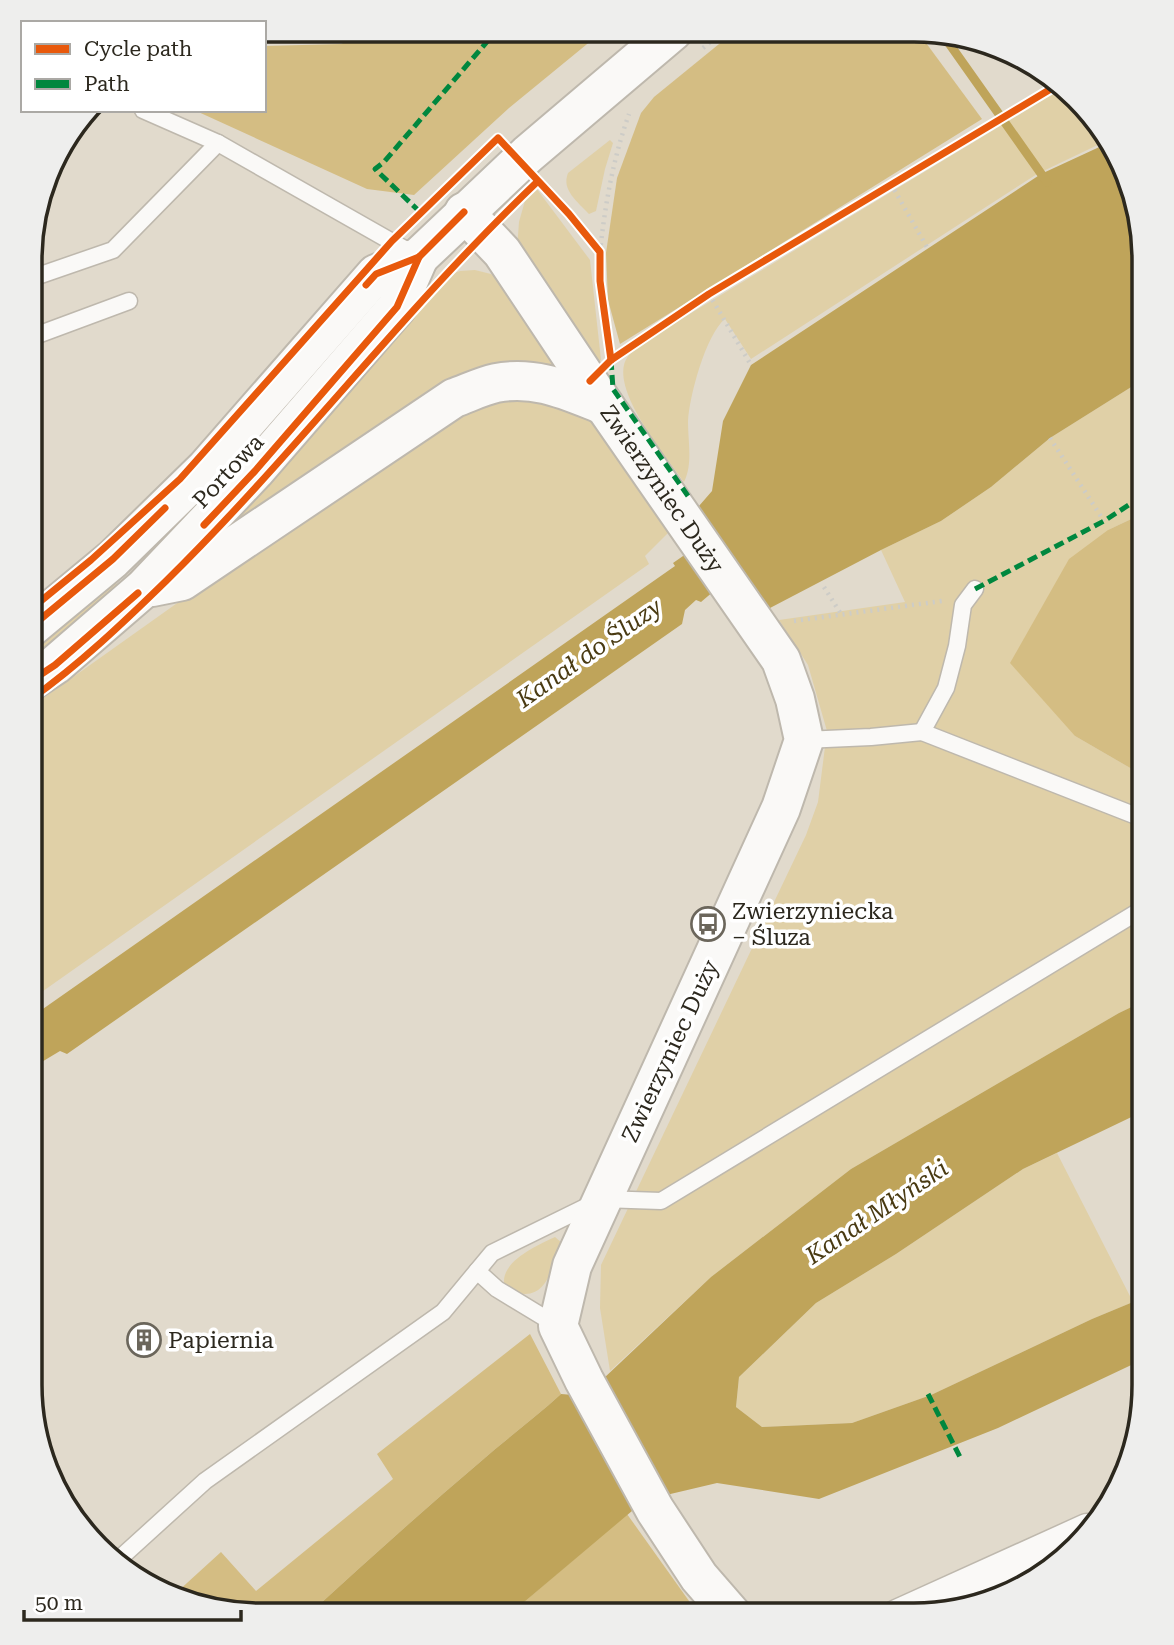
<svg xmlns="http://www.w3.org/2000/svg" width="1174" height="1645" font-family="'Roboto Serif',serif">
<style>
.green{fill:#e0d0a7}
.forest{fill:#d4bd83}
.water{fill:#bfa45a}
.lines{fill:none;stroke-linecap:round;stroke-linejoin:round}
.stream{stroke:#bfa45a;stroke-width:9}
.lane-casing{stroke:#beb8ad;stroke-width:19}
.street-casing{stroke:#beb8ad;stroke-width:33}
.secondary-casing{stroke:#beb8ad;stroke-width:42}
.path{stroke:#cdccc7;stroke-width:4.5;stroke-dasharray:2 5;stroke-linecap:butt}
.lane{stroke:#faf9f7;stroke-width:16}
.street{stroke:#faf9f7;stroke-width:30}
.secondary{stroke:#faf9f7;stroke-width:38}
.quiet{stroke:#00873e;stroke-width:5;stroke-dasharray:10 5;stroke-linecap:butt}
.cycleway-casing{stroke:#fff;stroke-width:11}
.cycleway{stroke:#e8590c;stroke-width:7}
.labels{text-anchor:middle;stroke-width:7;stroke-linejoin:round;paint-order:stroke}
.street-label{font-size:23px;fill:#2c281e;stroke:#fff}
.poi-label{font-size:23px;fill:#2c281e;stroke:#fff;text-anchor:start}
.water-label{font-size:24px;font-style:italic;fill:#493a12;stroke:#fff}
.rim{fill:none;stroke:#2c281e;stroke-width:3.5}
</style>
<rect width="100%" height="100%" fill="#e1dacc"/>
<g class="green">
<path d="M1063,88L1106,141L1037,174L751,359L725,319C706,334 689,397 688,422C688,442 693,464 684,482C667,457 604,384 629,355C639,343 660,333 673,324Z"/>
<path d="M610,140L613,143L605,169L596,211L589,214C578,202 561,190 568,173Z"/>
<polygon points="536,188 590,260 601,360 594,366 517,249 519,222 526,197"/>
<polygon points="475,270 491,274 508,286 558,358 555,366 547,371 495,372 205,555 354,380 449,275 460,271"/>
<polygon points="1144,379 1144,513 1108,530 1075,736 1144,776 1144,1001 1119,1013 851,1169 711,1277 610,1371 600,1308 601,1265 806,835 818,802 827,731 808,665 779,620 905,602 881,550 941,521 991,487 1050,438"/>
<polygon points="535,393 589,417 669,532 645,556 649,564 36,996 30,988 31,707 446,412"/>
<polygon points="114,582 120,586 31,664 31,642"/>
<polygon points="1057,1153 1133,1302 1092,1319 931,1395 852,1423 762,1427 736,1407 739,1377 816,1303 896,1254 1023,1169"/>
<path d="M555,1237L562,1243C550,1273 545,1308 505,1288C497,1263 536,1246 555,1237Z"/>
</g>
<g class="forest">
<polygon points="370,30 603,31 509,108 414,195 367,189 194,110 264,110 264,46 341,44"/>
<polygon points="735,31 918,32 982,119 620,344 608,300 606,253 617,178 641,113 654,97"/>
<polygon points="1144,513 1144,776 1075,736 1010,663 1069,559 1108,530"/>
<path d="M530,1334L561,1394C535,1418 506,1439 479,1463C421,1512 365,1563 309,1614L230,1613L176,1593L221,1552L256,1591L393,1479L377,1454Z"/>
<polygon points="627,1514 699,1615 510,1614"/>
</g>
<g class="water">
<polygon points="1108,143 1121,159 1144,260 1144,379 1050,438 991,487 941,521 881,550 770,608 741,568 701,602 696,600 685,610 682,624 67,1054 60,1051 30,1069 30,1018 675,566 673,563 716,533 699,506 712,491 723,421 751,365 1041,174"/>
<path d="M1144,1001V1111L1023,1169L896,1254L816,1303L739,1377L736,1407L762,1427L852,1423L931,1395L1092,1319L1133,1302L1144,1304V1359L998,1428L819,1499L717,1483L645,1500L510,1614H309C365,1563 421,1512 479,1463C506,1439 535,1418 561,1394L585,1396L711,1277L851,1169L1119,1013Z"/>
</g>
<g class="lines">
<polyline class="stream" points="941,32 1047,182"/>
<g class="lane-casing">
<g id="lane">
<polyline points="143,110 218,143 415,255"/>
<polyline points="32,278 113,250 218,143"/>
<polyline points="32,337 129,301"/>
<polyline points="975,589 963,605 957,646 946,688 922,732 1144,819"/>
<polyline points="804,740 871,737 922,732"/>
<polyline points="477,1271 497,1289 558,1326"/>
<polyline points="118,1560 205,1481 443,1312 492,1253 602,1199 661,1201 1144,908"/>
</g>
</g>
<g class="street-casing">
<polyline id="street" points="897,1615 1087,1529"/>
</g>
<g class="secondary-casing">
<g id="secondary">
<path id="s1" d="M464,212L502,252L604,405L781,660L795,699L804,740L781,808L572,1266L558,1326L584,1380L655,1510L699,1577L732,1615"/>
<path d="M152,587L182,581L454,398C468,393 482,386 496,383C536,375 568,391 604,405"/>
<polyline points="31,627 113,559 206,468 376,274 419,257 528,154 673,31"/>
<polyline points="31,681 55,665 143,589 255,471 397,307 419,257"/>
</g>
</g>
<g class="path">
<polyline points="703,48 724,31"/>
<polyline points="891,184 928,249"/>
<path d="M600,252C605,205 613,159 629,114"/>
<polyline points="709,294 751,365"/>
<polyline points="1050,438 1104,521"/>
<polyline points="824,587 841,614"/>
<polyline points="794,621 942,601"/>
</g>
<use href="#lane" class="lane"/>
<use href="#street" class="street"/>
<use href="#secondary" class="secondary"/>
<g class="quiet">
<polyline points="420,212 375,169 384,162 497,30"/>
<polyline points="611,360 613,389 688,496"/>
<polyline points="975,589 1104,521 1144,495"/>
<polyline points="928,1394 961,1459"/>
</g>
<g class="cycleway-casing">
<g id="cycleway">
<polyline points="366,285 376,274 419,257 464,212"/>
<polyline points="590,381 611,360 709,294 1059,84"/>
<polyline points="204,525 255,471 397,307 419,257"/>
<polyline points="31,609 91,560 180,479 392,241 498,138 569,214 600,252 600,281 611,360"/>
<polyline points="31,627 113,559 165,508"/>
<polyline points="31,681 55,665 138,593"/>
<path d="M31,699C80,664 123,623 166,581C296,453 406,307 537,182"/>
</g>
</g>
<use href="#cycleway" class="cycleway"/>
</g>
<defs>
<g id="bus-ring" transform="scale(1.75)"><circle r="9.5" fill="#fff" stroke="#6b665b" stroke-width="1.5"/><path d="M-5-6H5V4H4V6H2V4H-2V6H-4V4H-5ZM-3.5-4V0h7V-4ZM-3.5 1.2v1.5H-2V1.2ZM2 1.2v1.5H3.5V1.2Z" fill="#6b665b"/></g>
<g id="building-ring" transform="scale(1.75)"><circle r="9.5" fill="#fff" stroke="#6b665b" stroke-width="1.5"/><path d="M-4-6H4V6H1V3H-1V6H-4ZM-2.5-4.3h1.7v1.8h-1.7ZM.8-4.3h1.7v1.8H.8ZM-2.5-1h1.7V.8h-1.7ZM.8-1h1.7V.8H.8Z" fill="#6b665b"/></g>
</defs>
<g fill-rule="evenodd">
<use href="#bus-ring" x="708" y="924"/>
<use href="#building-ring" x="144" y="1340"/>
</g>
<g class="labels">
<g class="street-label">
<text transform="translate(228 471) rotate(-47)" y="8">Portowa</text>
<text dy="8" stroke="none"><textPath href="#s1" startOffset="341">Zwierzyniec Duży</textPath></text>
<text transform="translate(670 1051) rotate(-65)" y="8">Zwierzyniec Duży</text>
</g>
<g class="poi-label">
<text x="732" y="919">Zwierzyniecka<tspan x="732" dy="26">– Śluza</tspan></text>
<text x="168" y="1348">Papiernia</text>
</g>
<g class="water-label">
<text transform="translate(589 653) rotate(-35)" y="8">Kanał do Śluzy</text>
<text transform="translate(877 1212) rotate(-34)" y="8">Kanał Młyński</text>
</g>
</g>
<path d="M0 0H1174V1645H0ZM260 42H914A218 218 0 0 1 1132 260V1385A218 218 0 0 1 914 1603H260A218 218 0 0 1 42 1385V260A218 218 0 0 1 260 42Z" fill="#eeeeed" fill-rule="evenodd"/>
<path class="rim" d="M260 42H914A218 218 0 0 1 1132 260V1385A218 218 0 0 1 914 1603H260A218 218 0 0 1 42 1385V260A218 218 0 0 1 260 42Z"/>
<rect x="21" y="21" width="245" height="91" fill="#ffffff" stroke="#aba9a5" stroke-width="2"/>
<rect x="35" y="44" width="35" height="10" fill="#e8590c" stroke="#aba9a5" stroke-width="2"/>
<text x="84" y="56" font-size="21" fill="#2c281e">Cycle path</text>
<rect x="35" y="79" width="35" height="10" fill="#00873e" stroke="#aba9a5" stroke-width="2"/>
<text x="84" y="91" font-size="21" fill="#2c281e">Path</text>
<path d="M24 1610v10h217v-10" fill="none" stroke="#2c281e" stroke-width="3.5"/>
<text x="35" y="1610" font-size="21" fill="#2c281e" stroke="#ffffff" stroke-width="5" paint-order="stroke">50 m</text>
</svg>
